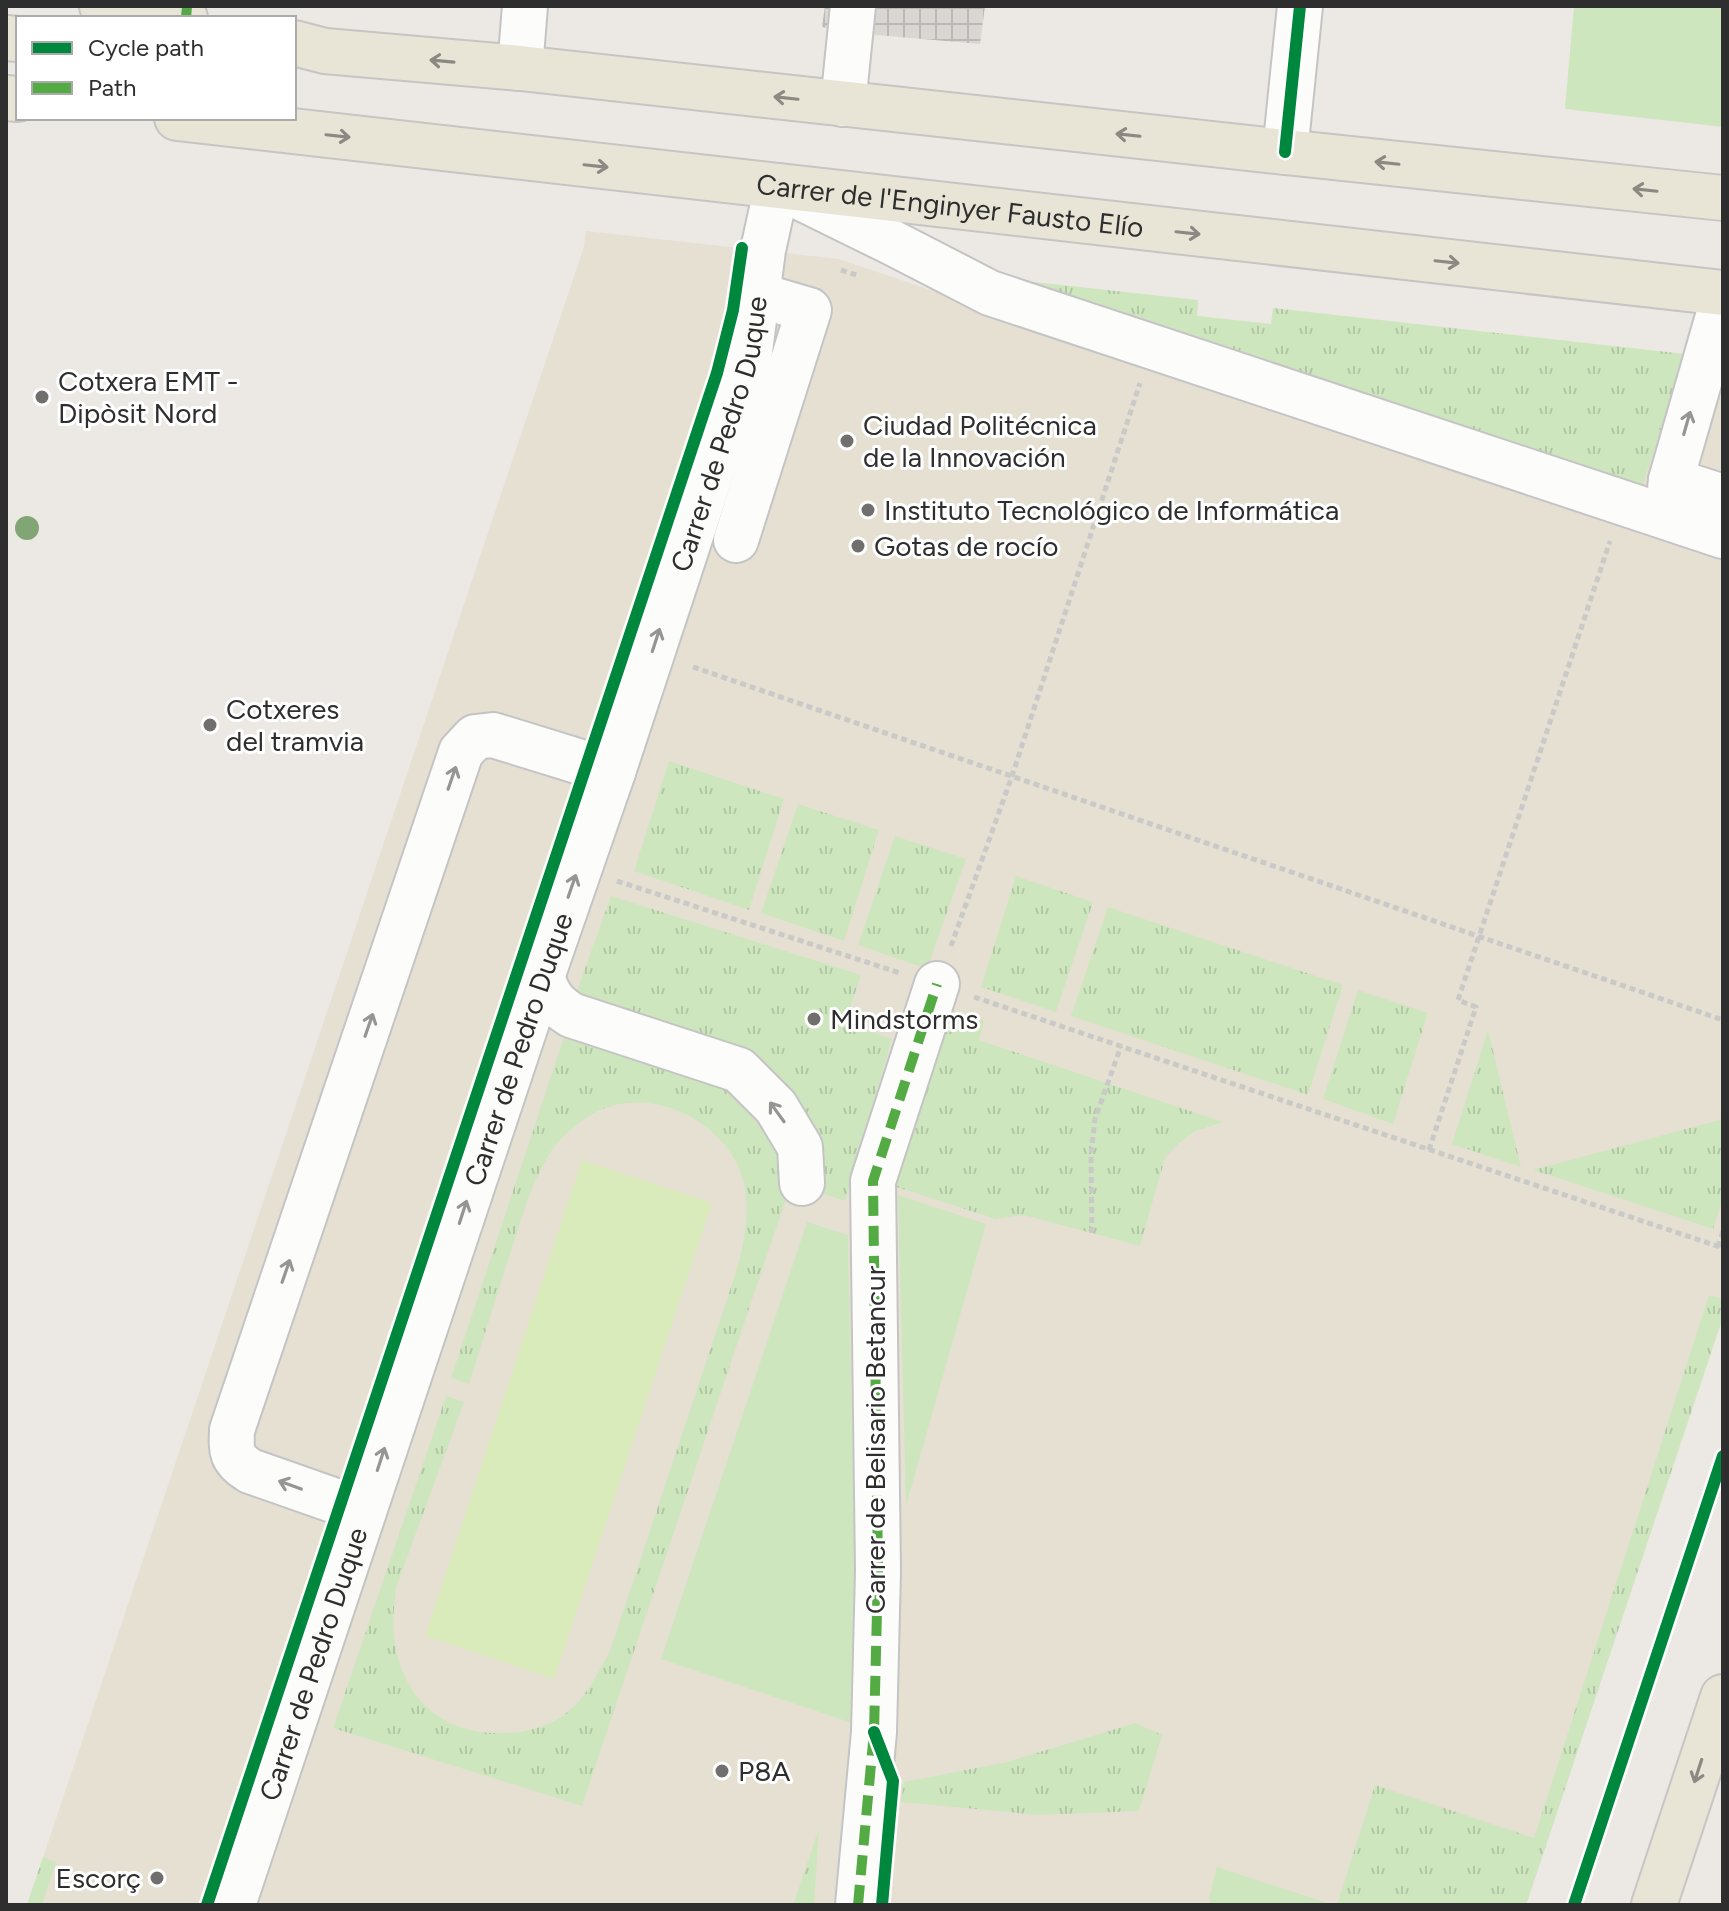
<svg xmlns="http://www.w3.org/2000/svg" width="1729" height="1911" font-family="Figtree,sans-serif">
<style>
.education{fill:#e6e0d3}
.grass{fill:url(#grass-tufts)}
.garden{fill:#cee6be}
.pitch{fill:#d9eabb}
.plaza{fill:url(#plaza-grid)}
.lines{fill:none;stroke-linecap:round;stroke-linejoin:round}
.minor-casing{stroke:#c5c4c5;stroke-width:48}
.major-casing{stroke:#c6c5c4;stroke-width:48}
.path{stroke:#c9c9c8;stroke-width:5;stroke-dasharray:6 4;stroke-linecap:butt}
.minor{stroke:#fcfcfb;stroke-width:44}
.major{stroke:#e8e4d6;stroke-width:44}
.quiet{stroke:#54ab44;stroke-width:10;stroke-dasharray:20 10;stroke-linecap:butt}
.cycleway-casing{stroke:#fff;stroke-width:17}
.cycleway{stroke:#00873e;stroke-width:12}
.tree{fill:#82a575}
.oneway{stroke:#8b8982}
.oneway2{stroke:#959594}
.poi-dot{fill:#706f6e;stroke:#fff;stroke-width:3}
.labels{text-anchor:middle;stroke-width:6;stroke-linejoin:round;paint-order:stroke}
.street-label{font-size:28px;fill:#2e2e2e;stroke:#fff}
.poi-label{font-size:28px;fill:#2e2e2e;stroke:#fff;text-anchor:start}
</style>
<defs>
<pattern id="grass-tufts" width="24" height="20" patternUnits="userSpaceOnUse" patternTransform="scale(2)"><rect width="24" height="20" fill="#cee6be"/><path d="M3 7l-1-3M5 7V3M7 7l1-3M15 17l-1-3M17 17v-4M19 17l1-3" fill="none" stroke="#b1c6a4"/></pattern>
<pattern id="plaza-grid" width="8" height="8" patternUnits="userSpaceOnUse" patternTransform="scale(2)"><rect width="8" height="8" fill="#dad6d2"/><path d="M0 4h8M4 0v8" fill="none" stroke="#bbb8b5"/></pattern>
</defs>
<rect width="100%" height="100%" fill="#ece8e4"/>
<polygon class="education" points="586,231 839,259 984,308 1198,300 1197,316 1271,324 1723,358 1723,1317 1526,1905 27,1905 584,247"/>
<g class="grass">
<polygon points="997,278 1198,300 1197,316 1271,324 1273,308 1685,354 1642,488"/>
<polygon points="669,761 784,799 749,910 634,871"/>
<polygon points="798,804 879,830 844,941 761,913"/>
<polygon points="895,836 966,859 927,969 858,945"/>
<polygon points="1016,876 1093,902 1056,1012 981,987"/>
<polygon points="611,896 861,975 845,1023 892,1039 845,1201 814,1191 800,1121 573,1002"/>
<polygon points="1108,907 1343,985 1308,1095 1071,1016"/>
<polygon points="1358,990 1428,1013 1393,1124 1323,1099"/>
<polygon points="946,1009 984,1021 979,1040 1223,1122 1195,1131 1177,1145 1165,1158 1140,1246 1024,1215 996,1219 890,1185"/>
<polygon points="1488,1030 1521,1167 1452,1144"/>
<path d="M566,1031L739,1090L794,1175L582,1806L333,1728L446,1396L464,1402L396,1588C394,1606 392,1625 395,1643C404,1702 447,1736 506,1733C530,1732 555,1725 573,1707C589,1692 599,1671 610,1651L734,1278C744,1245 752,1211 742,1176C724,1121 652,1085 598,1111C582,1119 563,1135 552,1150C532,1180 522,1217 511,1251C497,1295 483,1340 469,1384L451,1378Z"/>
<polygon points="1723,1119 1723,1199 1713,1229 1533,1170"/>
<polygon points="1709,1295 1723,1299 1723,1317 1526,1905 1337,1905 1375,1785 1534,1838"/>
<polygon points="1135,1723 1162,1735 1139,1811 1038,1815 901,1802 904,1782 1007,1762"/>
<polygon points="819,1828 814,1905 793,1905"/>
<polygon points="43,1857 56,1862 42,1905 27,1905"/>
</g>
<g class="garden">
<polygon points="1574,6 1723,6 1723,127 1565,109"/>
<polygon points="898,1195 986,1224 906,1506"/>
<polygon points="807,1222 848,1235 858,1725 661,1659"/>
<polygon points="1217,1867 1333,1905 1211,1905 1209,1898"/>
</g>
<polygon class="pitch" points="582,1160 712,1203 554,1679 425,1636"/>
<polygon class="plaza" points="825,6 985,6 980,44 865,34 822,27"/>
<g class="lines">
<g class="minor-casing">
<g id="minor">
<polyline points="520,68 525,6"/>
<polyline points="843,104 853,6"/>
<polyline points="1285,152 1300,6"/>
<polyline points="1671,480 1723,497"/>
<path d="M1684,523C1672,507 1668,500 1671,480L1723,299"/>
<polyline points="736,540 809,310 758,295"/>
<path d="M542,977C549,997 553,1003 571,1015L739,1070L776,1107L800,1147L802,1183"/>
<path d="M364,1511L250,1471C231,1459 231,1452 232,1430L461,752L475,737L493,735L613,772"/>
<path id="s1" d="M233,1905L542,977L613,772L749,359L763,250L777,186L891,242L990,293L1723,536"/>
<polyline points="858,1905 874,1732 878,1571 873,1181 937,984"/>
</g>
</g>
<g class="major-casing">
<g id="major">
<polyline points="102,6 159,13 185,18"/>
<polyline points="6,38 18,39"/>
<polyline points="294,43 325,51 520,68 1285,152 1723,198"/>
<polyline points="6,98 18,99"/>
<path id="s2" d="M177,118L1723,293"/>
<polyline points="1654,1905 1723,1697"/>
</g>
</g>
<g class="path">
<polyline points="841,270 860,276"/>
<polyline points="693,667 1723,1020"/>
<polyline points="617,881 900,973"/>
<polyline points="951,946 1012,776 1140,383"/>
<polyline points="974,997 1723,1248"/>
<polyline points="1429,1150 1476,1007 1458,1000 1610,541"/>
<polyline points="1092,1233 1091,1154 1095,1119 1121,1046"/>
<polyline points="1718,1247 1723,1231"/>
</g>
<use href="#minor" class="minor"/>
<use href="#major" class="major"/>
<g class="quiet">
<polyline points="186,18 187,6"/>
<polyline points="858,1905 874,1732 878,1571 873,1181 937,984"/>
</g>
<g class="cycleway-casing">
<g id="cycleway">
<polyline points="1285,152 1300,6"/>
<polyline points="874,1732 893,1781 882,1905"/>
<polyline points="207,1905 717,373 733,310 742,248"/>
<polyline points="1574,1905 1723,1456"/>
</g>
</g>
<use href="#cycleway" class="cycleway"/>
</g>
<circle class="tree" cx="27" cy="528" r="12"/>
<defs><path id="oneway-shaft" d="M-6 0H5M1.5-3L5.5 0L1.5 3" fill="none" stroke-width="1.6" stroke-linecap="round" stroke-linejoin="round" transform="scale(2)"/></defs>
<g class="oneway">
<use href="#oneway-shaft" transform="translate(442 61) rotate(-175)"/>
<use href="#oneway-shaft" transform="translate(786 98) rotate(-174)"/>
<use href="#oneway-shaft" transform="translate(1128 135) rotate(-174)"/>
<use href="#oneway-shaft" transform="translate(338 136) rotate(6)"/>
<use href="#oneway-shaft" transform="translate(1387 163) rotate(-174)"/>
<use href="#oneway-shaft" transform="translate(596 166) rotate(6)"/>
<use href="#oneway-shaft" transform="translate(1645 190) rotate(-174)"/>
<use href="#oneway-shaft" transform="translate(1188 233) rotate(6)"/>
<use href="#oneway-shaft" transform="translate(1447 262) rotate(6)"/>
<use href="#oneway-shaft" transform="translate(1698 1771) rotate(108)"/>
</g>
<g class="oneway2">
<use href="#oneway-shaft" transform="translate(1687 423) rotate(-74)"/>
<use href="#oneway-shaft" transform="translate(656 640) rotate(-72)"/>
<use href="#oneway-shaft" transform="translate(452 778) rotate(-71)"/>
<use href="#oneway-shaft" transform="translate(572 886) rotate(-71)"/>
<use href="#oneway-shaft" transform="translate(369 1025) rotate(-71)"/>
<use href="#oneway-shaft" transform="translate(777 1112) rotate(-126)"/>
<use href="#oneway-shaft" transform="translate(463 1212) rotate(-72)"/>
<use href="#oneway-shaft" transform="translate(286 1271) rotate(-71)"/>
<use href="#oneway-shaft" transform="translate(381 1459) rotate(-72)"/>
<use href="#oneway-shaft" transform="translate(290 1485) rotate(-160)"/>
</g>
<g class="poi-dot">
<circle cx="42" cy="397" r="8"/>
<circle cx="847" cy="441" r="8"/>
<circle cx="868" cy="510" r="8"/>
<circle cx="858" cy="546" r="8"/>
<circle cx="210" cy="725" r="8"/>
<circle cx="814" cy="1019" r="8"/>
<circle cx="722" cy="1771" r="8"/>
<circle cx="157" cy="1878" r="8"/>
</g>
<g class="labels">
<g class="street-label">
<text dy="10" stroke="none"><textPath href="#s2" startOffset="778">Carrer de l'Enginyer Fausto Elío</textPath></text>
<text dy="10" stroke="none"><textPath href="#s1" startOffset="1550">Carrer de Pedro Duque</textPath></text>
<text dy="10" stroke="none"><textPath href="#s1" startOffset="902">Carrer de Pedro Duque</textPath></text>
<text transform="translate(875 1440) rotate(-90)" y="10">Carrer de Belisario Betancur</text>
<text dy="10" stroke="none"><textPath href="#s1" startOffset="254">Carrer de Pedro Duque</textPath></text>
</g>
<g class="poi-label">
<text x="58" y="391">Cotxera EMT -<tspan x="58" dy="32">Dipòsit Nord</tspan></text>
<text x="863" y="435">Ciudad Politécnica<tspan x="863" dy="32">de la Innovación</tspan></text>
<text x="884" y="520">Instituto Tecnológico de Informática</text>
<text x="874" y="556">Gotas de rocío</text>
<text x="226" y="719">Cotxeres<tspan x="226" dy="32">del tramvia</tspan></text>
<text x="830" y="1029">Mindstorms</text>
<text x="738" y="1781">P8A</text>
<text x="141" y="1888" text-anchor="end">Escorç</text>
</g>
</g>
<rect width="1729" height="1911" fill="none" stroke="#2e2e2e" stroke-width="16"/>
<rect x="16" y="16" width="280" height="104" fill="#ffffff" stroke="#ababab" stroke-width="2"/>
<rect x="32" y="42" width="40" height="12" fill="#00873e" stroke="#ababab" stroke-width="2"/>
<text x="88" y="56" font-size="24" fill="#2e2e2e">Cycle path</text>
<rect x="32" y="82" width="40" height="12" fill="#54ab44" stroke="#ababab" stroke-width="2"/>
<text x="88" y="96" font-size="24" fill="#2e2e2e">Path</text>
</svg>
